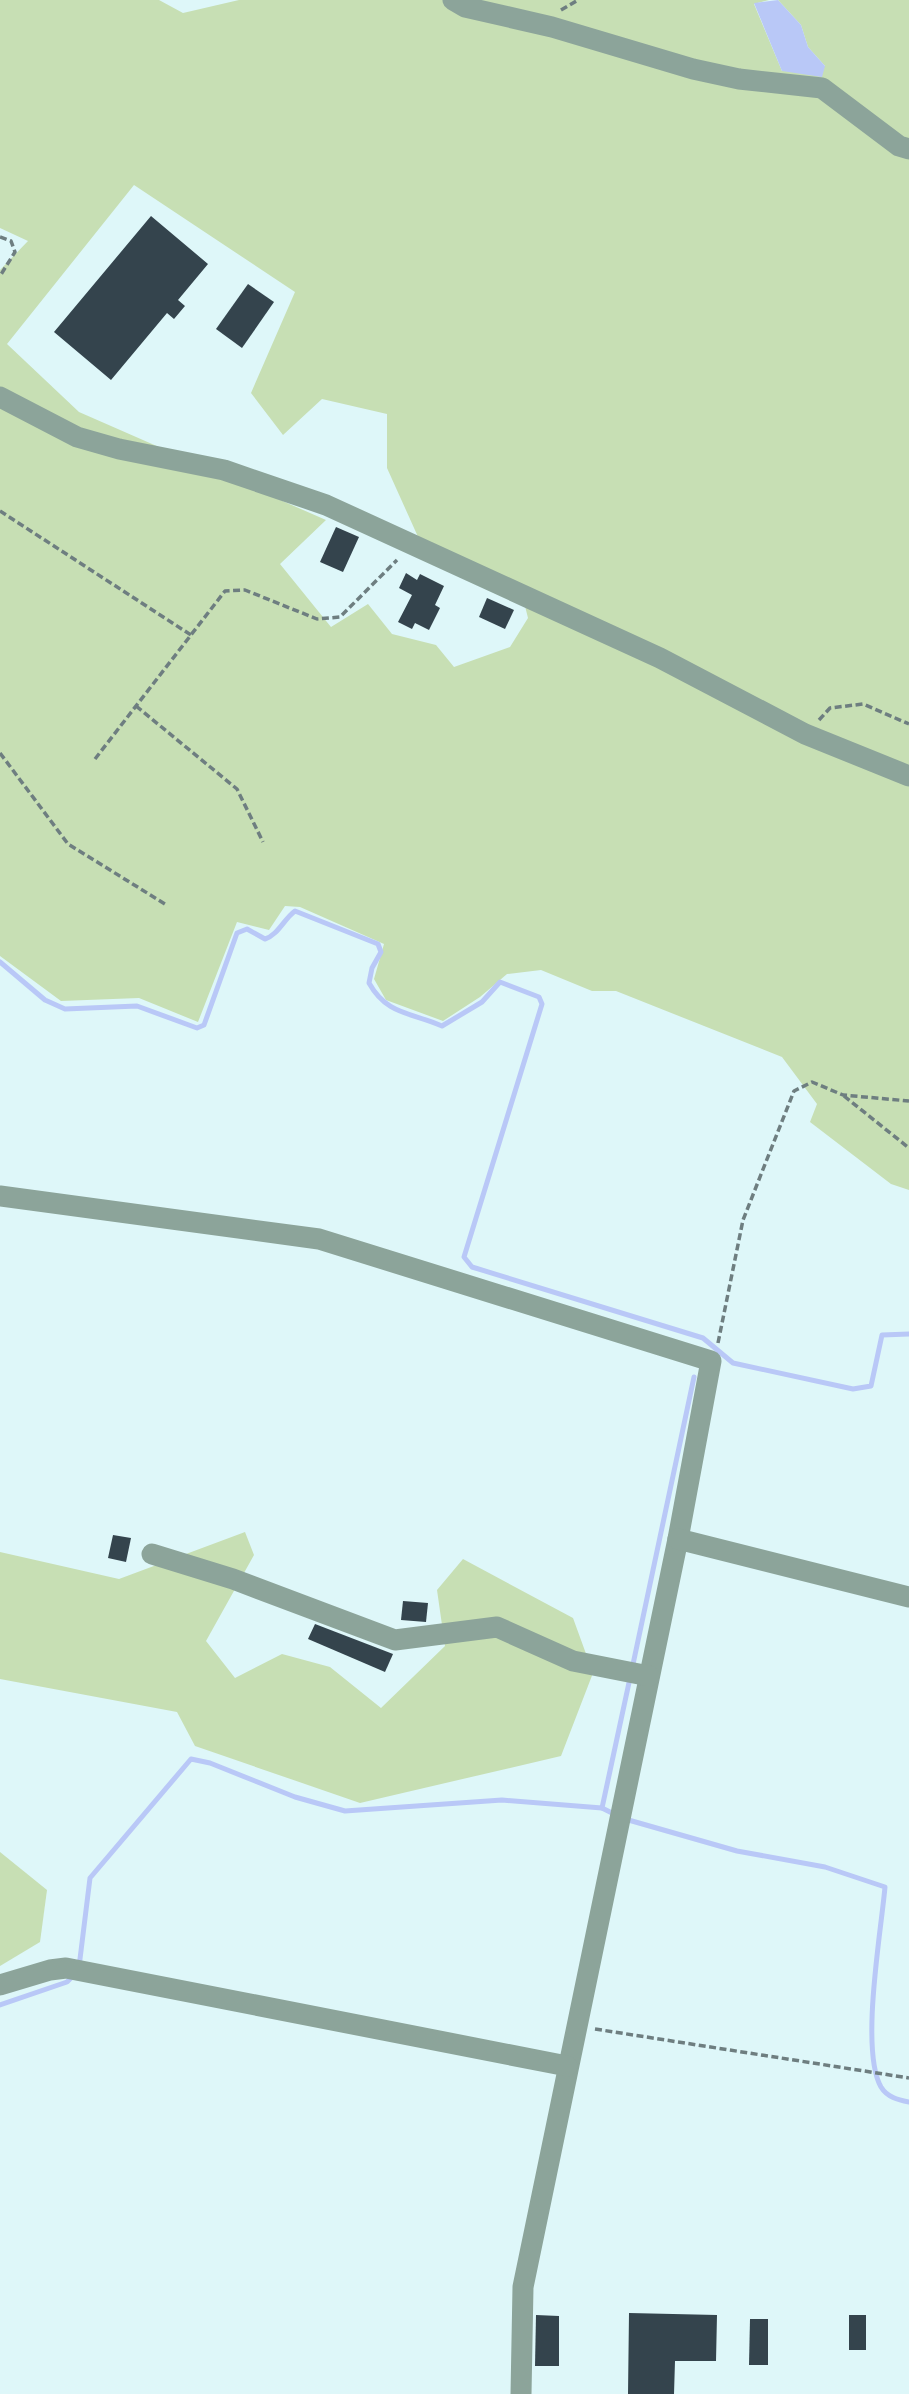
<svg xmlns="http://www.w3.org/2000/svg" width="909" height="2394" font-family="Bitter,serif">
<style>
.green{fill:#c7dfb4;fill-rule:evenodd}
.water{fill:#b9c8f7}
.lines{fill:none;stroke-linecap:round;stroke-linejoin:round}
.stream{stroke:#b9c8f7;stroke-width:5}
.building{fill:#34444d}
.path{stroke:#6e7e80;stroke-width:3.5;stroke-dasharray:7 3.5;stroke-linecap:butt}
.minor{stroke:#8ca49a;stroke-width:21}
</style>
<rect width="100%" height="100%" fill="#def7f9"/>
<g class="green">
<path d="M0,0H159L183,13L239,0H769L754,4L782,71L825,66L808,47L801,25L778,0H909V1190L891,1184L810,1122L817,1104L782,1057L616,991H592L541,970L507,974L480,997L443,1021L386,1000L374,979L384,944L300,907L285,906L269,930L237,922L198,1022L139,998L61,1001L0,956V270L28,241L0,228ZM134,185L295,292L251,393L283,435L322,399L387,414V468L419,539L521,590L528,618L510,647L454,667L436,645L392,634L368,604L331,627L280,564L326,520L79,412L7,344Z"/>
<polygon points="245,1532 254,1555 206,1641 235,1678 282,1654 330,1667 381,1708 445,1646 437,1590 463,1559 573,1618 593,1673 561,1756 360,1803 195,1746 177,1712 0,1679 0,1552 119,1579"/>
<polygon points="0,1852 47,1890 40,1942 0,1966"/>
</g>
<polygon class="water" points="778,0 801,25 808,47 825,66 822,77 782,71 754,3"/>
<g class="lines">
<g class="stream">
<path d="M0,962L45,1000L65,1009L137,1006L197,1028L204,1025L237,933L247,929L265,939C278,935 284,919 295,911L378,944L381,952L372,968L369,983C387,1015 410,1012 442,1026L482,1002L500,982L539,997L542,1004L464,1257L472,1267L703,1338L733,1363L853,1389L871,1386L882,1335L909,1334"/>
<polyline points="632,1669 694,1377"/>
<polyline points="602,1808 630,1678"/>
<path d="M625,1819L737,1851L825,1867L885,1887C881,1932 860,2050 881,2087C887,2097 898,2100 909,2102"/>
<polyline points="79,1967 90,1878 191,1759 210,1763 295,1797 345,1811 502,1800 602,1808 616,1815"/>
<polyline points="0,2005 67,1982 74,1975"/>
</g>
</g>
<g class="building">
<polygon points="151,216 208,264 178,300 185,306 174,319 167,313 111,380 54,332"/>
<polygon points="248,284 274,302 242,348 216,329"/>
<polygon points="336,527 359,537 343,572 320,562"/>
<polygon points="406,573 417,580 420,574 444,586 435,605 440,608 429,630 415,623 412,629 398,622 412,595 399,588"/>
<polygon points="487,598 514,610 505,629 479,617"/>
<polygon points="113,1535 131,1538 126,1562 108,1558"/>
<polygon points="403,1601 428,1603 426,1622 401,1620"/>
<polygon points="315,1624 393,1654 385,1672 308,1639"/>
<polygon points="629,2313 717,2315 716,2361 675,2361 674,2394 628,2394"/>
<polygon points="536,2315 559,2316 559,2366 535,2366"/>
<rect x="849" y="2315" width="17" height="35"/>
<polygon points="750,2319 768,2319 768,2365 749,2365"/>
</g>
<g class="lines">
<g class="path">
<polyline points="561,10 578,0"/>
<polyline points="0,237 11,241 15,252 0,276"/>
<polyline points="0,511 191,635"/>
<polyline points="136,706 237,789 263,842"/>
<polyline points="819,720 830,708 863,704 909,724"/>
<polyline points="0,753 68,844 165,904"/>
<polyline points="95,759 225,591 245,590 317,619 340,617 397,560"/>
<polyline points="844,1096 909,1148"/>
<polyline points="718,1343 743,1220 794,1091 812,1082 843,1095 909,1101"/>
<polyline points="595,2029 909,2078"/>
</g>
<g class="minor">
<polyline points="453,0 465,7 552,27 693,69 739,79 822,88 899,146 909,149"/>
<polyline points="0,397 77,437 119,449 224,470 326,505 660,658 805,734 909,776"/>
<polyline points="0,1196 319,1239 711,1361 678,1539 523,2287 521,2394"/>
<polyline points="678,1539 909,1597"/>
<polyline points="152,1554 233,1579 395,1640 497,1627 573,1661 649,1676"/>
<polyline points="0,1985 50,1970 66,1968 567,2066"/>
</g>
</g>
</svg>
